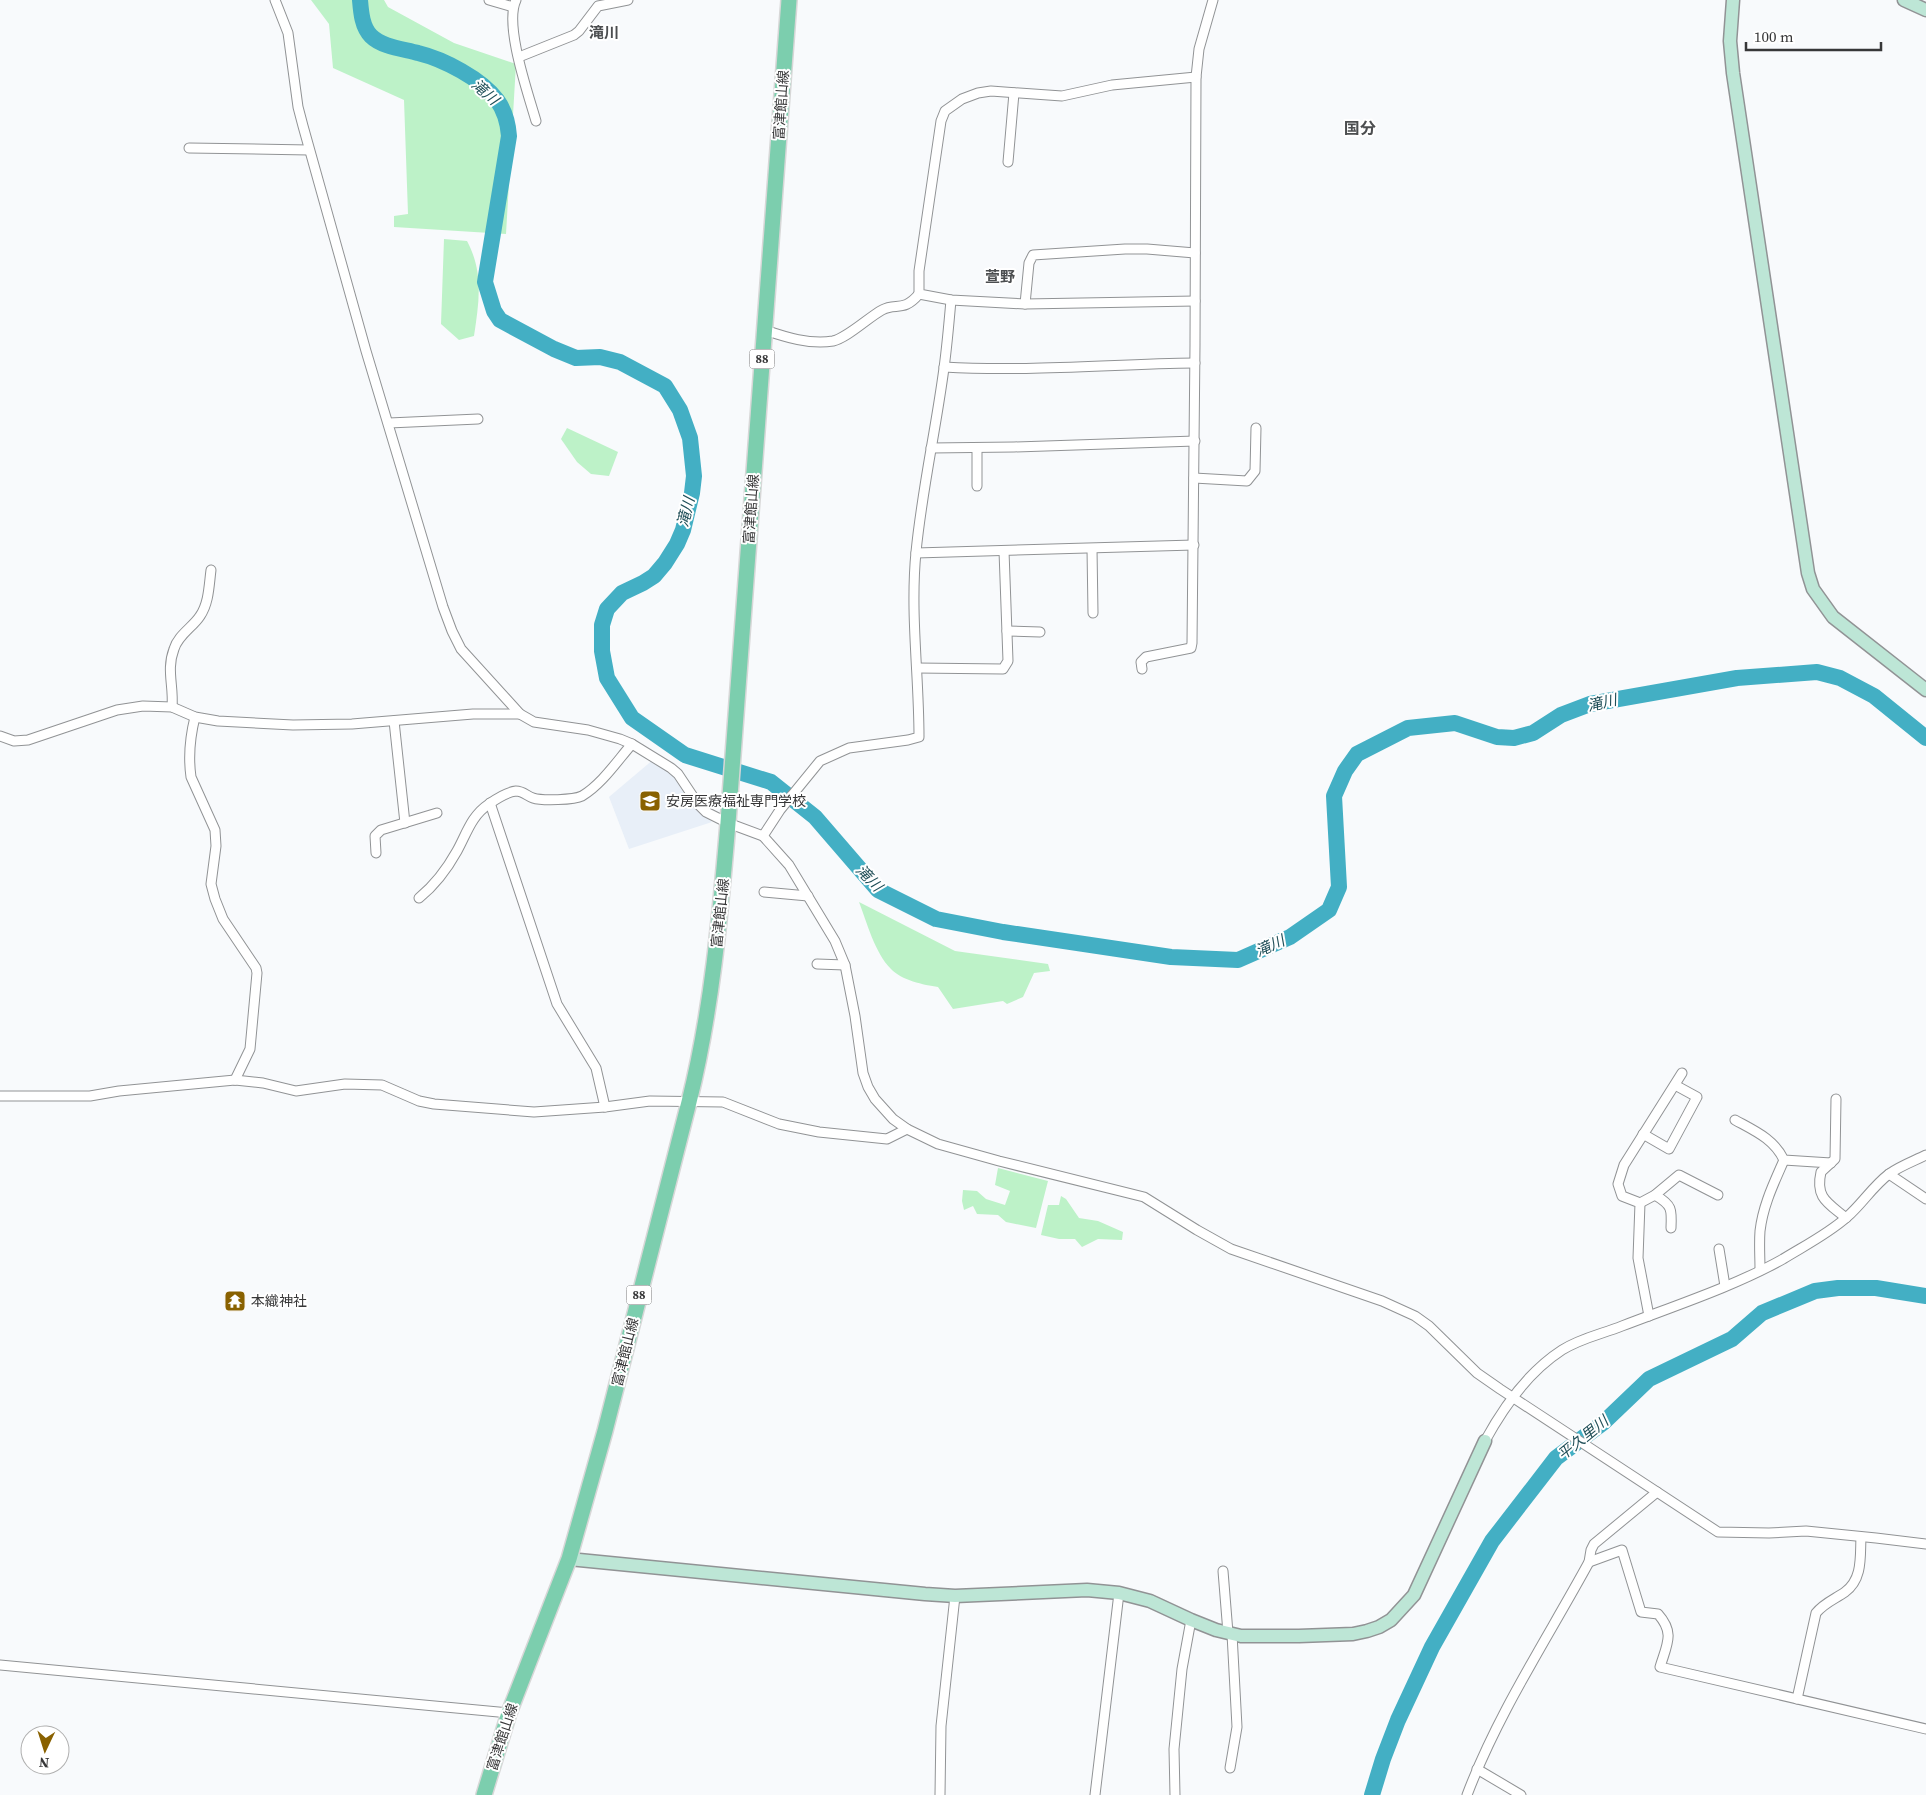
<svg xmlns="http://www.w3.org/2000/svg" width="1926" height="1795" font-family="'Source Serif 4','Noto Sans JP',serif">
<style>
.built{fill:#e8eff8}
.green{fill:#bdf2c8}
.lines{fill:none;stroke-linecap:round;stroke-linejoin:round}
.river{stroke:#43afc4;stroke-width:16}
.street-casing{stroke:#919395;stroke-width:11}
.secondary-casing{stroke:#919395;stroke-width:15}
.primary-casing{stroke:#d7d7d7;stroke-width:18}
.street{stroke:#fff;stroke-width:9}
.secondary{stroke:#bde6d6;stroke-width:12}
.primary{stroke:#7cceae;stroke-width:15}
.labels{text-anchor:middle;stroke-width:4;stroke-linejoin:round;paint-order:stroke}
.shield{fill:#fff;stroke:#737374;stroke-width:1}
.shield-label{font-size:12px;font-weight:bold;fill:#373738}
.street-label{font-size:14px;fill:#373738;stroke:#fff}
.poi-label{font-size:14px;fill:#373738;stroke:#fff;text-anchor:start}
.neighbourhood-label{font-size:15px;font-weight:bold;fill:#4c4e50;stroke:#fff}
.water-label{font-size:15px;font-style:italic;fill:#204f58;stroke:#fff}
.quarter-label{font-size:16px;font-weight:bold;fill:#4c4e50;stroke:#fff}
</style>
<rect width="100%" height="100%" fill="#f8fafc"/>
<polygon class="built" points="654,759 675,778 694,804 712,822 629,849 609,797"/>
<g class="green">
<polygon points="311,0 384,0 388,7 454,43 516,64 506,234 394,227 394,216 408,214 404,100 333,68 329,24"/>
<path d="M444,239L467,241C484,273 479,302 474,336L459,340L441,324Z"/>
<polygon points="567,428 618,452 609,476 591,474 577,462 561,439"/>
<path d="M859,902L955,951L1048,964L1050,971L1034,973L1023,997L1007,1004L1003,1001L953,1009L938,987C924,985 901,980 891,969C875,953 867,923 859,902Z"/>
<polygon points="998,1168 1048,1181 1036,1228 1006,1222 998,1215 977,1214 973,1206 964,1210 962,1201 963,1190 977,1191 986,1199 1005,1205 1010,1191 995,1185"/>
<polygon points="1061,1196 1066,1199 1079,1218 1098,1221 1123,1232 1122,1240 1098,1239 1082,1247 1075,1239 1059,1239 1041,1235 1048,1205 1059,1205"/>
</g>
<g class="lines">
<g class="river">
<path d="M360,0C361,12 362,27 371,36C382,47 404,49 418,53C443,59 482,79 497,100C505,111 508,122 509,136L485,282L494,311L500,320L554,349L576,358L600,357L620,362L665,386L680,410L690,438L694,476L692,493L683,530L677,544L665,563L654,576L643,583L622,593L607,609L602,625V651L607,678L632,718L685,755L771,782L815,817L878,890L936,919L1003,932L1171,957L1238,960L1290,937L1329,910L1339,887L1334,796L1345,771L1357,754L1408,728L1455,723L1497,737L1514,738L1533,733L1561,715L1590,704L1737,678L1817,672L1840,678L1874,696L1926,738"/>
<polyline points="1372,1795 1383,1759 1398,1720 1432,1647 1492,1541 1556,1458 1604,1422 1649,1379 1732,1339 1762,1313 1815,1291 1838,1288 1876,1288 1926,1296"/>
</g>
<g class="street-casing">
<g id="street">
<polyline points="275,0 288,33 298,107 303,126 366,351 443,607 452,631 461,649 520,714 534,722 588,730 620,739 632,744 671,768 678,774 698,804 706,812 728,823 763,836 789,865 835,941 845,965 855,1016 863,1073 868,1087 875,1099 893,1119 907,1129 938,1144 999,1161 1144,1197 1197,1230 1231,1249 1382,1301 1415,1316 1429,1326 1477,1373 1500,1389 1718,1532 1769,1533 1806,1531 1876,1538 1926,1544"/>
<polyline points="489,0 513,7"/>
<path d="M516,0C504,25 528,93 536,121"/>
<polyline points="519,57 574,35 579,31 598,6 628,0"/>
<polyline points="189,148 309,150"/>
<polyline points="1008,162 1014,93"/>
<polyline points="1195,301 1025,304 951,300 919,294 919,271 941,121 945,111 962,99 978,93 991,91 1062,96 1112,85 1196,77"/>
<polyline points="1025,304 1029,263 1033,255 1125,249 1147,249 1195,253"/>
<path d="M765,330C785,337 810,345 833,341C847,338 869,317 882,310C896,302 903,313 919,294"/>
<path d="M944,367C1028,372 1112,364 1195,363"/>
<polyline points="389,423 478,419"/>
<polyline points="931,448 1014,447 1195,441"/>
<polyline points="977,448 977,486"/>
<polyline points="1194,478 1247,481 1255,471 1256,428"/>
<polyline points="1092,549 1093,613"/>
<polyline points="916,553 1194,545"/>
<polyline points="1007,631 1040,632"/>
<polyline points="917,668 1003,669 1008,661 1004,551"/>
<polyline points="1142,669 1141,662 1146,657 1191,648 1192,643 1195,345 1196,77 1199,49 1213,0"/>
<path d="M172,707C174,686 166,670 174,649C178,635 193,627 200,616C209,603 209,585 211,570"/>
<path d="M195,717C190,737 188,756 191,777L215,830L216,846L211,884L215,899L223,919L256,968L257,973L250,1049L235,1080"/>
<polyline points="394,721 405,823"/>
<polyline points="0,736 14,741 28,740 117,710 143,706 172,707 195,717 218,721 293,725 352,724 473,714 520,714"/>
<polyline points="490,803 557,1004 596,1068 605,1107"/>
<path d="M763,836L780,810L820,761L849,748L908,740L919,737C919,675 910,613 916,552C922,490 936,429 944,368C947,346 949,323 951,300"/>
<polyline points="376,853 375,836 381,830 437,813"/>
<polyline points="764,892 808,896"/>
<path d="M419,898C435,885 447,869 457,851C467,833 471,816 489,804C496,799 507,792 516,791C523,791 527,796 533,798C542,801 574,800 582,796C602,784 617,761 632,744"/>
<polyline points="817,964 845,965"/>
<polyline points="0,1096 90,1096 119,1091 235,1080 263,1083 296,1091 345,1084 382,1085 419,1101 434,1104 534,1112 605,1107 650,1101 723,1102 779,1124 819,1132 887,1139 907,1129"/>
<path d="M1836,1099L1835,1159L1821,1172C1815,1198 1828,1203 1846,1218"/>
<path d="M1735,1120C1755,1131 1774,1139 1784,1160L1831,1163"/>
<polyline points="1643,1134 1669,1149 1697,1097 1675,1085"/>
<polyline points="1889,1174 1926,1199"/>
<path d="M1655,1195C1672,1205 1672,1209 1671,1228"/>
<polyline points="1640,1203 1655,1195 1679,1175 1718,1195"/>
<polyline points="1719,1249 1725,1286"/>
<path d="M1760,1270C1760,1257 1759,1244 1760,1231C1763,1205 1774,1183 1784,1160"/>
<polyline points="1649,1316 1638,1258 1640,1203 1622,1196 1618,1184 1624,1165 1682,1073"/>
<path d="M1485,1441C1504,1406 1528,1372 1562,1350C1581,1338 1602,1334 1622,1326C1674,1306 1735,1286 1783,1259C1804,1246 1828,1234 1847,1217C1862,1204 1873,1186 1889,1174C1900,1166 1914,1161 1926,1155"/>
<path d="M1589,1562L1622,1550L1641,1612L1658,1614C1675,1633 1667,1644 1660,1667L1926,1729"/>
<polyline points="1223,1571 1228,1633"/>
<polyline points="0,1665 509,1713"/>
<path d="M1797,1699L1816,1613C1824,1603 1835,1599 1845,1592C1863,1579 1860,1556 1861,1537"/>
<polyline points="1230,1768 1237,1727 1232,1634"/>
<polyline points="1477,1769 1521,1795"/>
<polyline points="940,1795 941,1726 955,1596"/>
<polyline points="1095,1795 1119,1593"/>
<polyline points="1175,1795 1174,1749 1182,1669 1191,1620"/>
<path d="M1467,1795C1498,1713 1547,1639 1589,1562L1591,1550L1594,1544L1657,1492"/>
</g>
</g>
<g class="secondary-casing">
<g id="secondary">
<polyline points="1733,0 1730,41 1733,73 1808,573 1813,589 1833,617 1926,690"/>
<polyline points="1904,0 1926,10"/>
<polyline points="569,1559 925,1594 955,1596 1087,1590 1119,1593 1150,1601 1191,1620 1216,1630 1241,1636 1299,1636 1353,1634 1367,1631 1379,1627 1391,1620 1414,1595 1485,1441"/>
</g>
</g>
<g class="primary-casing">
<path id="primary" d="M484,1795L509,1713L569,1559L605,1431L689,1102C712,1010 720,917 728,823L789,0"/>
</g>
<use href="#street" class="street"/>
<use href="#secondary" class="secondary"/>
<use href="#primary" class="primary"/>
</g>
<defs>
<g id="university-square" transform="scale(1.125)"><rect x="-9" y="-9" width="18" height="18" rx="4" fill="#896100" stroke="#fff"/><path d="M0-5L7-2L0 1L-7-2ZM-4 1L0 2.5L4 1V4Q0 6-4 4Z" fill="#fff"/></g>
<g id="temple-square" transform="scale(1.125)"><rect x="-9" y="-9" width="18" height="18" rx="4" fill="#896100" stroke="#fff"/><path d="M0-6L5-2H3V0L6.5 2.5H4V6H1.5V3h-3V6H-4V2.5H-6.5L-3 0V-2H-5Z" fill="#fff"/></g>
</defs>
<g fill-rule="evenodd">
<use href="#university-square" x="650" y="801"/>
<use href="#temple-square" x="235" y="1301"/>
</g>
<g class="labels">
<g class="shield">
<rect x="749.5" y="349.5" width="25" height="19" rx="4"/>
<rect x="626.5" y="1285.5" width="25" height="19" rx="4"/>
</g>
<g class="shield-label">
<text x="762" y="363">88</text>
<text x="639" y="1299">88</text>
</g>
<g class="street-label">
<text transform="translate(781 105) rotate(-86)" y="5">富津館山線</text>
<text transform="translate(751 509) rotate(-86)" y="5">富津館山線</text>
<text transform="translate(720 913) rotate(-84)" y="5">富津館山線</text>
<text transform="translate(625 1352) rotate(-76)" y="5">富津館山線</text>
<text transform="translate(502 1737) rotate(-72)" y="5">富津館山線</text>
</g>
<g class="poi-label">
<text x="666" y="806">安房医療福祉専門学校</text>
<text x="251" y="1306">本織神社</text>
</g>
<g class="neighbourhood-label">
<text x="604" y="38">滝川</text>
<text x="1000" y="282">萱野</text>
</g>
<g class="water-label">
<text transform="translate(485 92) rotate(42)" y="5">滝川</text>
<text transform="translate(686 512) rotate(-76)" y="5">滝川</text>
<text transform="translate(1602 703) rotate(-13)" y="5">滝川</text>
<text transform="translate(869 878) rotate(46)" y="5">滝川</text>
<text transform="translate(1270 946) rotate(-24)" y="5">滝川</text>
<text transform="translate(1583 1438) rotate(-39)" y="5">平久里川</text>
</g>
<g class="quarter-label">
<text x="1360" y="134">国分</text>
</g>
</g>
<g transform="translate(45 1750) rotate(184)"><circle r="24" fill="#ffffff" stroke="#afafaf"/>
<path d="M0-4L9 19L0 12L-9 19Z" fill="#896100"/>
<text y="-8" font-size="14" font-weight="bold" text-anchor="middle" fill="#373738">N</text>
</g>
<path d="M1746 42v8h135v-8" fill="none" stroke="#373738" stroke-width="2.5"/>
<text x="1754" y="42" font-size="15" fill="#373738" stroke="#ffffff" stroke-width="4" paint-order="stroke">100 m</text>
</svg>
